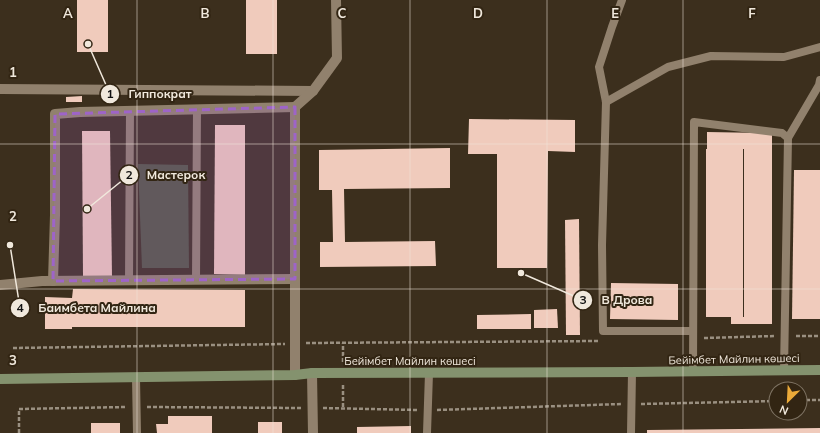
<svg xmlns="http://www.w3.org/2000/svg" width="820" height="433" font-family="Mulish,sans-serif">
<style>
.green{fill:#525742}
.building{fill:#f0cbbc;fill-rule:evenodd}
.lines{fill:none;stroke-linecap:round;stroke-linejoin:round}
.path{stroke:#9a9081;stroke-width:2.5;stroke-dasharray:4 2;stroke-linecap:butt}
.lane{stroke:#91816d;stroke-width:8}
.street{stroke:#91816d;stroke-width:10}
.secondary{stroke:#84926e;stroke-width:10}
.marked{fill:#9e64c8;fill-opacity:0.2;stroke:#9e64c8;stroke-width:3;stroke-dasharray:8 5;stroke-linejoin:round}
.grid{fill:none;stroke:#f0e8dc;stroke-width:1;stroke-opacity:0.55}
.labels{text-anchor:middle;stroke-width:4;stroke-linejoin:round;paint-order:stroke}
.street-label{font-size:11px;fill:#f0e8dc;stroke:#322513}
.grid-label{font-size:13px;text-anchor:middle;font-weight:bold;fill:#f0e8dc;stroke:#322513;stroke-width:4;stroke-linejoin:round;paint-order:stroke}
.leader{fill:none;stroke:#f0e8dc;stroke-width:1.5}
.callout-dot{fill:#f0e8dc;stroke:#322513;stroke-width:1.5}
.mark-label{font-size:12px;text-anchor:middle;font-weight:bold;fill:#111}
.callout-label{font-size:12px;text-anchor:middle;font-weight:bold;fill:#f0e8dc;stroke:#322513;stroke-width:4;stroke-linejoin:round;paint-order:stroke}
</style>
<rect width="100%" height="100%" fill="#3c2f1d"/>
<polygon class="green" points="138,164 188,165 189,268 142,268"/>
<g class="building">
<rect x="77" y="0" width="31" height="52"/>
<rect x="246" y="0" width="31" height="54"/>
<polygon points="82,96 82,102 66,102 66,97"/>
<polygon points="469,119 575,120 575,152 548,151 547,268 497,268 497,154 468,154"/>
<polygon points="215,125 245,125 245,275 214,274"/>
<polygon points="82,131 110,131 112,276 83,276"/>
<path d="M707,132L772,133V324H731V317H706V149H707ZM743,149H744V317H743Z"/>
<polygon points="450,148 450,188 344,189 345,242 435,241 436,266 320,267 320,242 333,242 332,190 319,190 319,150"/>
<polygon points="794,170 820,170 820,319 792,319"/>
<polygon points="579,219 580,335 566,335 565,220"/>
<polygon points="611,283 678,284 678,320 610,319"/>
<polygon points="73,289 245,290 245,327 72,327 72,329 45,329 45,297 72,298"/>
<polygon points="557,309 558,328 534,328 534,310"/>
<polygon points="531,314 531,329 477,329 477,315"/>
<polygon points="168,416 212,416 212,433 157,433 156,424 168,424"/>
<rect x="258" y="422" width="24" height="11"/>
<rect x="91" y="423" width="29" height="10"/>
<polygon points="411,426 411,433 357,433 357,427"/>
<polygon points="820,428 820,433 647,433 647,430"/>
</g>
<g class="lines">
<g class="path">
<polyline points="796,336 820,336"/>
<polyline points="704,338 775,336"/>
<polyline points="306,343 599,341"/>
<polyline points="13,348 285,344"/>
<polyline points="343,362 343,343"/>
<polyline points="343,385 343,408"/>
<polyline points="800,400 820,400"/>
<polyline points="641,404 776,401"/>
<polyline points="147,407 302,408"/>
<polyline points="323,408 418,410"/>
<polyline points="437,410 622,404"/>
<polyline points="19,433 19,409 126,407"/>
</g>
<g class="lane">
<polyline points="622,0 612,27 599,67 606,102 602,245 603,331 693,331"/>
<polyline points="606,102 668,67 711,56 784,57 820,47"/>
<polyline points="788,138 819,85 820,80"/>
<polyline points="196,280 197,109"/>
<polyline points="129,281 130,111"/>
<polyline points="693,372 694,122 782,133 788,138 784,371"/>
<polyline points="136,378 137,433"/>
<polyline points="427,433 429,373"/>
<polyline points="631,433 632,372"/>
</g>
<g class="street">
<polyline points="0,89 313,91"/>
<polyline points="53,281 55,215 55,114 80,112 295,107"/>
<polyline points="0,285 42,281 295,279"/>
<polyline points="312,373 313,433"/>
<polyline points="295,375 295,107 313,91 337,58 336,0"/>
</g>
<polyline class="secondary" points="0,379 295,375 312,373 632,372 820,370"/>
</g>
<path class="marked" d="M295,107V279L53,281L55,114Z"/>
<path class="grid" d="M137,0V433M273,0V433M410,0V433M547,0V433M683,0V433M0,144H820M0,289H820"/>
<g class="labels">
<g class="street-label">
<text transform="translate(734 359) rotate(-1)" y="4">Бейімбет Майлин көшесі</text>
<text x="410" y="365">Бейімбет Майлин көшесі</text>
</g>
</g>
<g class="grid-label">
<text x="68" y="18">A</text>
<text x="205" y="18">B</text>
<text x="342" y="18">C</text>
<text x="478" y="18">D</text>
<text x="615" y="18">E</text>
<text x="752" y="18">F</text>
<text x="13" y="77">1</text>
<text x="13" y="221">2</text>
<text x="13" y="365">3</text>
</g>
<path class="leader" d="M88 44L110 94M87 209L129 175M521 273L583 300M10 245L20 308"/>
<g class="callout-dot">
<circle cx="88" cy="44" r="4"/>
<circle cx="87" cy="209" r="4"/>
<circle cx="521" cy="273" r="4"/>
<circle cx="10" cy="245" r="4"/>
<circle cx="110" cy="94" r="10"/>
<circle cx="129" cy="175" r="10"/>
<circle cx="583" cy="300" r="10"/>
<circle cx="20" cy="308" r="10"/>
</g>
<g class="mark-label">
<text x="110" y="98">1</text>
<text x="129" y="179">2</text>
<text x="583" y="304">3</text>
<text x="20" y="312">4</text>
</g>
<g class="callout-label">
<text x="160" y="98">Гиппократ</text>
<text x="176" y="179">Мастерок</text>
<text x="627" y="304">В Дрова</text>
<text x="97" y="312">Баимбета Майлина</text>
</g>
<g transform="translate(788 401) rotate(204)"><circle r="19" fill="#322513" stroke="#7e7363"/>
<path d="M0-3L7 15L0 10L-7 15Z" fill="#ebaa39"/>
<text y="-6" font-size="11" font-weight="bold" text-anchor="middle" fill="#f0e8dc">N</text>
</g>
</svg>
